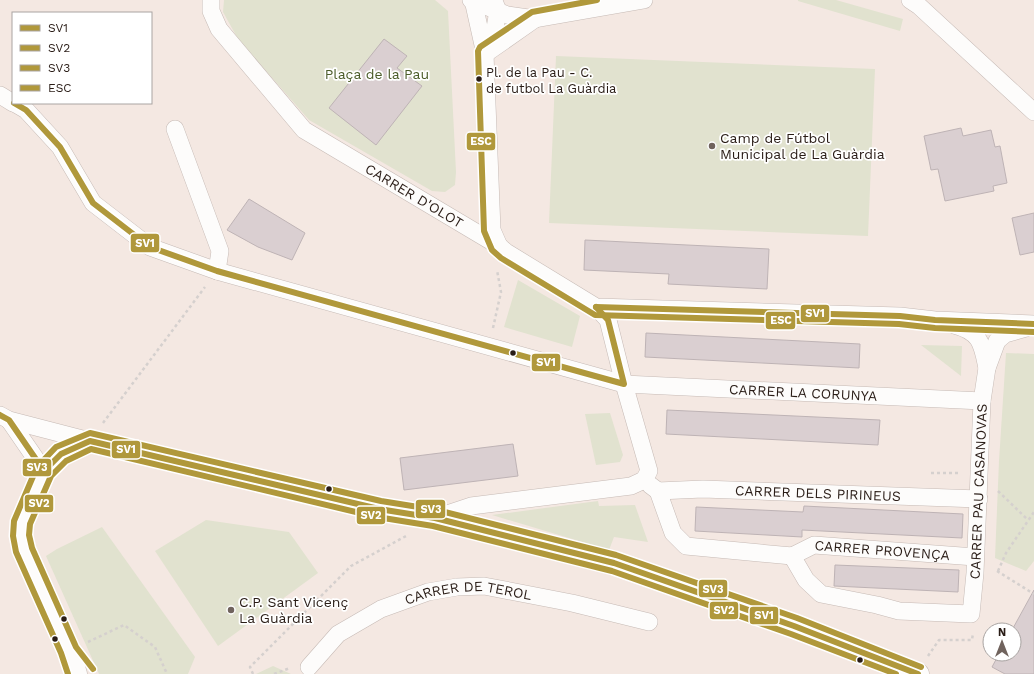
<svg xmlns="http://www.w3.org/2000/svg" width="1034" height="674" font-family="'Work Sans',sans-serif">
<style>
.green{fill:#e1e2cf}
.building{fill:#dacfd1;stroke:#beb3b5}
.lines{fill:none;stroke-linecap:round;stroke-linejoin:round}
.street-casing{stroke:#c6bab5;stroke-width:18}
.secondary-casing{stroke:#c6bab5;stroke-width:23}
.path{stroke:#d5d0ce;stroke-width:2.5;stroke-dasharray:3 3;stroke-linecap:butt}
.street{stroke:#fdfcfb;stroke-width:17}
.secondary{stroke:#fdfcfb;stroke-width:22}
.bus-1-casing{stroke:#fff;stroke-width:9}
.bus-2-casing{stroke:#fff;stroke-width:9}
.bus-3-casing{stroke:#fff;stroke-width:9}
.bus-4-casing{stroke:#fff;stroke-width:9}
.bus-1{stroke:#b0983b;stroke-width:6}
.bus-2{stroke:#b0983b;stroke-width:6}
.bus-3{stroke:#b0983b;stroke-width:6}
.bus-4{stroke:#b0983b;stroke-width:6}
.bus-dot{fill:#291c16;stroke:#fff;stroke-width:1.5}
.poi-dot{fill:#70635d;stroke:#fff;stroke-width:1.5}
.labels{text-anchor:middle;stroke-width:3.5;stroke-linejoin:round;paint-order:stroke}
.bus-label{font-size:13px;fill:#291c16;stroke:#fff;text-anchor:start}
.park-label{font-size:14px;fill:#4b5c29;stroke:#fff}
.poi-label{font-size:14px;fill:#291c16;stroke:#fff;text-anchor:start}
.street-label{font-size:14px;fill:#291c16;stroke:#fff}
.line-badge{stroke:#fff;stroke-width:1.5}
.badge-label{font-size:11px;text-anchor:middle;font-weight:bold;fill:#fff}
</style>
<rect width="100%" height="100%" fill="#f4e8e2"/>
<g class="green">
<polygon points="224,0 435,0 448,11 456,172 455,185 445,192 432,191 309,120 238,39 223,12"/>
<polygon points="798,0 836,0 903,19 900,31 798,1"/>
<polygon points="556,56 875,69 868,236 549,223"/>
<polygon points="518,280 580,316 572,347 504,327"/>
<polygon points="921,345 962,346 961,376"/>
<polygon points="1006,353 1034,354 1034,561 1026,571 995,558 999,461"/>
<polygon points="610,413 623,455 620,462 596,465 585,414"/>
<polygon points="598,501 599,506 635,505 648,542 614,537 609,550 492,515"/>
<polygon points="206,520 289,532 318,573 218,646 155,551"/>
<polygon points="102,527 195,657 188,674 99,674 46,556 57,549"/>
<polygon points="273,666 291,674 256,674"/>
</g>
<g class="building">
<polygon points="384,39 407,56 397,68 422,86 376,145 329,108"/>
<polygon points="961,128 963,136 991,130 995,147 1000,146 1007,183 993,186 994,191 945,201 938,169 931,170 924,136"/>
<polygon points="249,199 305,233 292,260 258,247 227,230"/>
<polygon points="1034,213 1034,252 1020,255 1012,218"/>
<polygon points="585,240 769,249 767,289 668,284 669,274 584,270"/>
<polygon points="646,333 860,344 859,368 645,357"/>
<polygon points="667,410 880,420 878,445 666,434"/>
<polygon points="513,444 518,476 404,490 400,458"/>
<polygon points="804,506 963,514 962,538 802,530 802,537 695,531 696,507 803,512"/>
<polygon points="835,565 959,570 958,592 834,586"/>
<polygon points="1034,590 1034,674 1005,674 992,667 999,654 1014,654 1014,630 1012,630"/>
</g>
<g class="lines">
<g class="street-casing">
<g id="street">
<path id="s1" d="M211,0V11L219,29L304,130L499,246L506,252L596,307L900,316L935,320L1034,324"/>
<polyline points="471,0 507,15 535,19 644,0"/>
<polyline points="473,0 485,54 492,230 499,246"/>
<polyline points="910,0 919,6 1034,112"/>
<polyline points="485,54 535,19"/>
<polyline points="485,54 495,28 498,11 494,1"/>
<polyline points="0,95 13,103"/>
<path id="s2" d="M14,103L26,110L60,147L93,203L150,247L217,271L624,384L982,401"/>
<polyline points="175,129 220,251 217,271"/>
<polyline points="596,307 608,320 624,384 649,471 644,480"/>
<path d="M954,325C981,332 982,344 987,368"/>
<polyline points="0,415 9,420 90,441"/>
<polyline points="9,420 44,471"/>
<polyline points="650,485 658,491 673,533 686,546 792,556"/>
<path id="s3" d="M658,491L703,489L979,499"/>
<polyline points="435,518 471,506 631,486 644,480"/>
<path id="s4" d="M792,556L806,580L821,594L877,605L899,611L971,614L975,573L982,401L987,368L997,341L1005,334L1026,328"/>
<path id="s5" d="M792,556L814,545L975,557"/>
<path id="s6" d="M309,667L338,634L381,609L428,592L457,587L484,586L572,603L649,622"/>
</g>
</g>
<g class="secondary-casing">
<polyline id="secondary" points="76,674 69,650 24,550 21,535 22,522 44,471 61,454 90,441 379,509 435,518 614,563 794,626 918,674"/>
</g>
<g class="path">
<polyline points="493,328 501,292 497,270"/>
<polyline points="103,423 205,287"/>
<polyline points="931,473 960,473"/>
<polyline points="998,491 1028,520"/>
<polyline points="997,571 1034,594"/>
<polyline points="998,571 1006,553 1034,512"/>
<polyline points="88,642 124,625 155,647 167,674"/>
<polyline points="928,656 939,640 972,640 973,633"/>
<polyline points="253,674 250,667 351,566 406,536"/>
<polyline points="274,674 290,668"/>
</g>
<use href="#street" class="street"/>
<use href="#secondary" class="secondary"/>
<g class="bus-1-casing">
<g id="bus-1">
<polyline points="14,103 26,110 60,147 93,203 150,247 217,271 624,384 608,320 596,307"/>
<polyline points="596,307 900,316 935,320 1034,324"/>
<polyline points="0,415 9,420 44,471 61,454 90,441 379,509 435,518 614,563 794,626 918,674"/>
</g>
</g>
<g class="bus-2-casing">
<polyline id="bus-2" points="93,669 76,647 32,548 29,535 30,524 51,476 66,461 91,449 377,517 433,526 612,571 791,634 896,674"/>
</g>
<g class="bus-3-casing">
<polyline id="bus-3" points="68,674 61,653 16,552 13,536 14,521 37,467 56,447 90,433 381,501 437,510 616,555 797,618 921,667"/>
</g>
<g class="bus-4-casing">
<polyline id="bus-4" points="597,0 532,12 480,47 478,51 484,231 492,250 501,258 595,315 899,324 935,328 1034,332"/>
</g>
<use href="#bus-1" class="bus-1"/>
<use href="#bus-2" class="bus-2"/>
<use href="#bus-3" class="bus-3"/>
<use href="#bus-4" class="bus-4"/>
</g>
<g class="bus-dot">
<circle cx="479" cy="79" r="3.5"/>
<circle cx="513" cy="353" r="3.5"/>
<circle cx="329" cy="489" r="3.5"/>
<circle cx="64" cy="619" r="3.5"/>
<circle cx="55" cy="639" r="3.5"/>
<circle cx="860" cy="660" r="3.5"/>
</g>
<g class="poi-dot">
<circle cx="712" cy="146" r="4"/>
<circle cx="231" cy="610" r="4"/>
</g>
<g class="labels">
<g class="bus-label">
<text x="486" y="77">Pl. de la Pau - C.<tspan x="486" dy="16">de futbol La Guàrdia</tspan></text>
</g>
<g class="park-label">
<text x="377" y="79">Plaça de la Pau</text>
</g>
<g class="poi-label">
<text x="720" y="143">Camp de Fútbol<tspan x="720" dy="16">Municipal de La Guàrdia</tspan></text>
<text x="239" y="607">C.P. Sant Vicenç<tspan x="239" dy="16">La Guàrdia</tspan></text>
</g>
<g class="street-label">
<text dy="5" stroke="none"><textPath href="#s1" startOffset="291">CARRER D'OLOT</textPath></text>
<text dy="5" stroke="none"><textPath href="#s2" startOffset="874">CARRER LA CORUNYA</textPath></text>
<text dy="5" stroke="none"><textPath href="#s4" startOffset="323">CARRER PAU CASANOVAS</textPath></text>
<text dy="5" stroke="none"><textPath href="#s3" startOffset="160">CARRER DELS PIRINEUS</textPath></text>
<text dy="5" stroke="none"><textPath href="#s5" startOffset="93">CARRER PROVENÇA</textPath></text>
<text dy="5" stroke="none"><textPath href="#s6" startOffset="184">CARRER DE TEROL</textPath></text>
</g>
</g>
<g class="line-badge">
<rect x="466" y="132" width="30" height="19" rx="4" fill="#b0983b"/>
<rect x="130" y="233" width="30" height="20" rx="4" fill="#b0983b"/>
<rect x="800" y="304" width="30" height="19" rx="4" fill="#b0983b"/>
<rect x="765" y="311" width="31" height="19" rx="4" fill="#b0983b"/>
<rect x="531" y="353" width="30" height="19" rx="4" fill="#b0983b"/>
<rect x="111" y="440" width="30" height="19" rx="4" fill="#b0983b"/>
<rect x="22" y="458" width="30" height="19" rx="4" fill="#b0983b"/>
<rect x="24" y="494" width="30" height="19" rx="4" fill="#b0983b"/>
<rect x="415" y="499" width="31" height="20" rx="4" fill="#b0983b"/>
<rect x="356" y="506" width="30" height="19" rx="4" fill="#b0983b"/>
<rect x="698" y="579" width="30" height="19" rx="4" fill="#b0983b"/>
<rect x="709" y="601" width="30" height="19" rx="4" fill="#b0983b"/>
<rect x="749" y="606" width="30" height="19" rx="4" fill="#b0983b"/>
</g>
<g class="badge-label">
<text x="481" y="145">ESC</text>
<text x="145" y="247">SV1</text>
<text x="815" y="317">SV1</text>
<text x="781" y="324">ESC</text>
<text x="546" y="366">SV1</text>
<text x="126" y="453">SV1</text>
<text x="37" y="471">SV3</text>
<text x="39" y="507">SV2</text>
<text x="431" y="513">SV3</text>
<text x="371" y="519">SV2</text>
<text x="713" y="593">SV3</text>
<text x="724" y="614">SV2</text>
<text x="764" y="619">SV1</text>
</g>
<rect x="12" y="12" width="140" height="92" fill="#ffffff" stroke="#a9a4a2"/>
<rect x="20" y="25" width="20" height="6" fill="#b0983b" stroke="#a9a4a2"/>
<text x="48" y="32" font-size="12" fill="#291c16">SV1</text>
<rect x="20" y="45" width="20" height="6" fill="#b0983b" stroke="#a9a4a2"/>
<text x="48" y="52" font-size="12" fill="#291c16">SV2</text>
<rect x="20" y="65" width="20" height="6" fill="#b0983b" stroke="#a9a4a2"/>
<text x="48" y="72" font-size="12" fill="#291c16">SV3</text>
<rect x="20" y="85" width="20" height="6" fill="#b0983b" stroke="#a9a4a2"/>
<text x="48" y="92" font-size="12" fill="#291c16">ESC</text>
<g transform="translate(1002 642)"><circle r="19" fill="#ffffff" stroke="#a9a4a2"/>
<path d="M0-3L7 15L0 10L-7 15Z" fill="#70635d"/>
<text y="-6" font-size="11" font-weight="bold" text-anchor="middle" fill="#291c16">N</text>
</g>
</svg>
